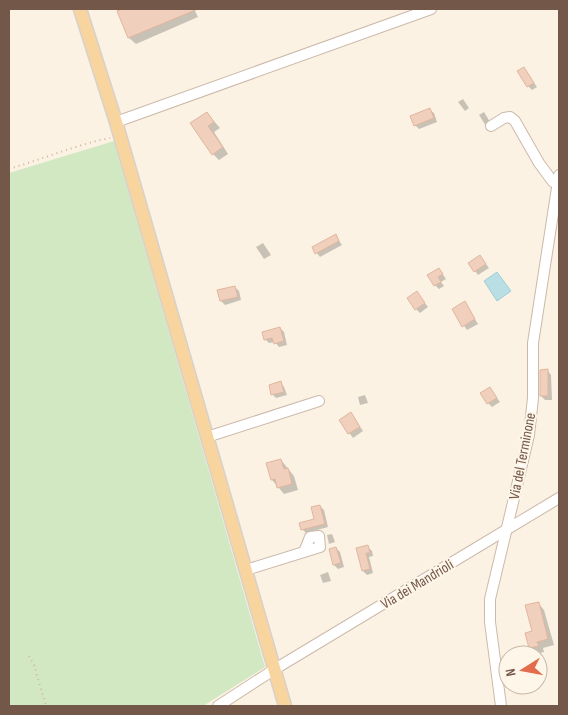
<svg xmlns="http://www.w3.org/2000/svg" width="568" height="715" font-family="'Sofia Sans Condensed',sans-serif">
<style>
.green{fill:#d2e8c3}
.water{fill:#b9dee4;stroke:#9fced5}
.shadow{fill:#0003}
.building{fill:#f0d0bc;stroke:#e2b69d}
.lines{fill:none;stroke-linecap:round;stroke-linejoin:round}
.minor-casing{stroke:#ccb9aa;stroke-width:12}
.major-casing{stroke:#d8d0cc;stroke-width:15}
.path{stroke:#d4b39f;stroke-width:2;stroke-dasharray:1 4;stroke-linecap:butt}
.minor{stroke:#fff;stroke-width:10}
.major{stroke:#f8d59e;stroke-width:12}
.labels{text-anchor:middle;stroke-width:4;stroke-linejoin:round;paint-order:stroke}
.street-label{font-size:15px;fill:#73584a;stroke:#fef6e9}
</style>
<rect width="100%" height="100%" fill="#fbf2e3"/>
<polygon class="green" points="114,141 265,667 203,706 9,706 9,173"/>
<polygon class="water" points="497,272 511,291 497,301 484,281"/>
<g class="shadow">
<polygon points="126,9 194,9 198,17 136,44 129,38 119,12"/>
<polygon points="524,68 537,87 532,90 528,86"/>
<polygon points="463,99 469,108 465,111 458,102"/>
<polygon points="430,110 434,113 437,122 419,129 415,125"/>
<polygon points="484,112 490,122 486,126 479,115"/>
<polygon points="207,113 220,128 214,132 228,154 219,160 213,154 192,123"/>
<polygon points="336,236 342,245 320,257 313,248"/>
<polygon points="263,243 271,255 264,259 256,247"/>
<polygon points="480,256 489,268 478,275 475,271"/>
<polygon points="439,269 446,279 441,282 444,286 439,289 435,285"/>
<polygon points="235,287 239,291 241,300 225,305 221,301 219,291"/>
<polygon points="420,297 428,307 420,313 416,309"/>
<polygon points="465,303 478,324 467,330 453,310"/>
<polygon points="280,328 284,332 287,345 279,347 275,342 269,343 265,339"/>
<polygon points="548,371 551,375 552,400 545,400 541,396"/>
<polygon points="281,383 284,387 287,395 276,398 272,394"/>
<polygon points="490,388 500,402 492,407 488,403"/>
<polygon points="365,395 368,403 360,405 358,397"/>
<polygon points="354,418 363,431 353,438 340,420"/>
<polygon points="281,460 294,476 298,490 284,494 272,480"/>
<polygon points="320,506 324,510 328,527 306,533 302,529 315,520"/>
<polygon points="332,534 335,542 329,544 327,535"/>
<polygon points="368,547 372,551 373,556 369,557 373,573 367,575 363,571 358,549"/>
<polygon points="336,548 340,552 344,567 338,569 334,565"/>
<polygon points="328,572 331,581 323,583 320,575"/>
<polygon points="538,603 544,610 554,645 543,648 544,652 536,654 530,648"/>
</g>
<g class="building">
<polygon points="123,9 198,9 128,38 117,11"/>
<polygon points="524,67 534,83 527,87 517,71"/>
<polygon points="430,108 434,118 414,126 410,116"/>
<polygon points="207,112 214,122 208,126 223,147 212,155 190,123"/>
<polygon points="336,234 339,241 315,254 312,247"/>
<polygon points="480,255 486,264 474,272 468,263"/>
<polygon points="439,268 443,274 438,277 441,282 434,286 427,275"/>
<polygon points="235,286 238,297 220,301 217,290"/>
<polygon points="417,291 425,303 415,310 407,298"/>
<polygon points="465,301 475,319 462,327 452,309"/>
<polygon points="280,327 284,341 274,344 272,338 264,340 262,332"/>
<polygon points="548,369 548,396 540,396 540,370"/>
<polygon points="281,381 284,392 271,395 269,385"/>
<polygon points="490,387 497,398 487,404 480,393"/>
<polygon points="351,412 360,427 348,434 339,420"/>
<polygon points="281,459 284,469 288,468 292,484 277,488 275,479 271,480 266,463"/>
<polygon points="320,505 325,524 301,530 299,523 314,519 311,507"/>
<polygon points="368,545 370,553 366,553 370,569 362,571 356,548"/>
<polygon points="336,547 341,563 333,565 329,549"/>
<polygon points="539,602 548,639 537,642 539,646 529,648 525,633 532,631 525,605"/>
</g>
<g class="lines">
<g class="minor-casing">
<g id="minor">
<polyline points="116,122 431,9"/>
<polyline points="491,126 504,118 510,117 515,121 539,163 553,182"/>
<polyline points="207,437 319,401"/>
<polyline points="246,570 320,547 319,536 310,537 304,552"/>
<polyline points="218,706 275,669 559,498"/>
<polyline points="501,706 490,622 490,599 529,435 533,398 533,343 559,175"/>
</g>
</g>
<g class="major-casing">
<polyline id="major" points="80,9 116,122 285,706"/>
</g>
<g class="path">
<path d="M9,169C43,159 75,145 110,138"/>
<polyline points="29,656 34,665 46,706"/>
</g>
<use href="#minor" class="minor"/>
<use href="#major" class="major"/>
</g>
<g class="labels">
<g class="street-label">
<text transform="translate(522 456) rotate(-79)" y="5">Via del Terminone</text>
<text transform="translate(417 584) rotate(-31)" y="5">Via dei Mandrioli</text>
</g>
</g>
<rect width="568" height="715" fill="none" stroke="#73584a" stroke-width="20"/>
<g transform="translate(523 670) rotate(259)"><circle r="24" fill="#fef6e9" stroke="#c6b7a9"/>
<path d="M0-4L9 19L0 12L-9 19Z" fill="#e26c4c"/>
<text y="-8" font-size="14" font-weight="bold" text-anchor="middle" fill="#73584a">N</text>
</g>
</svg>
